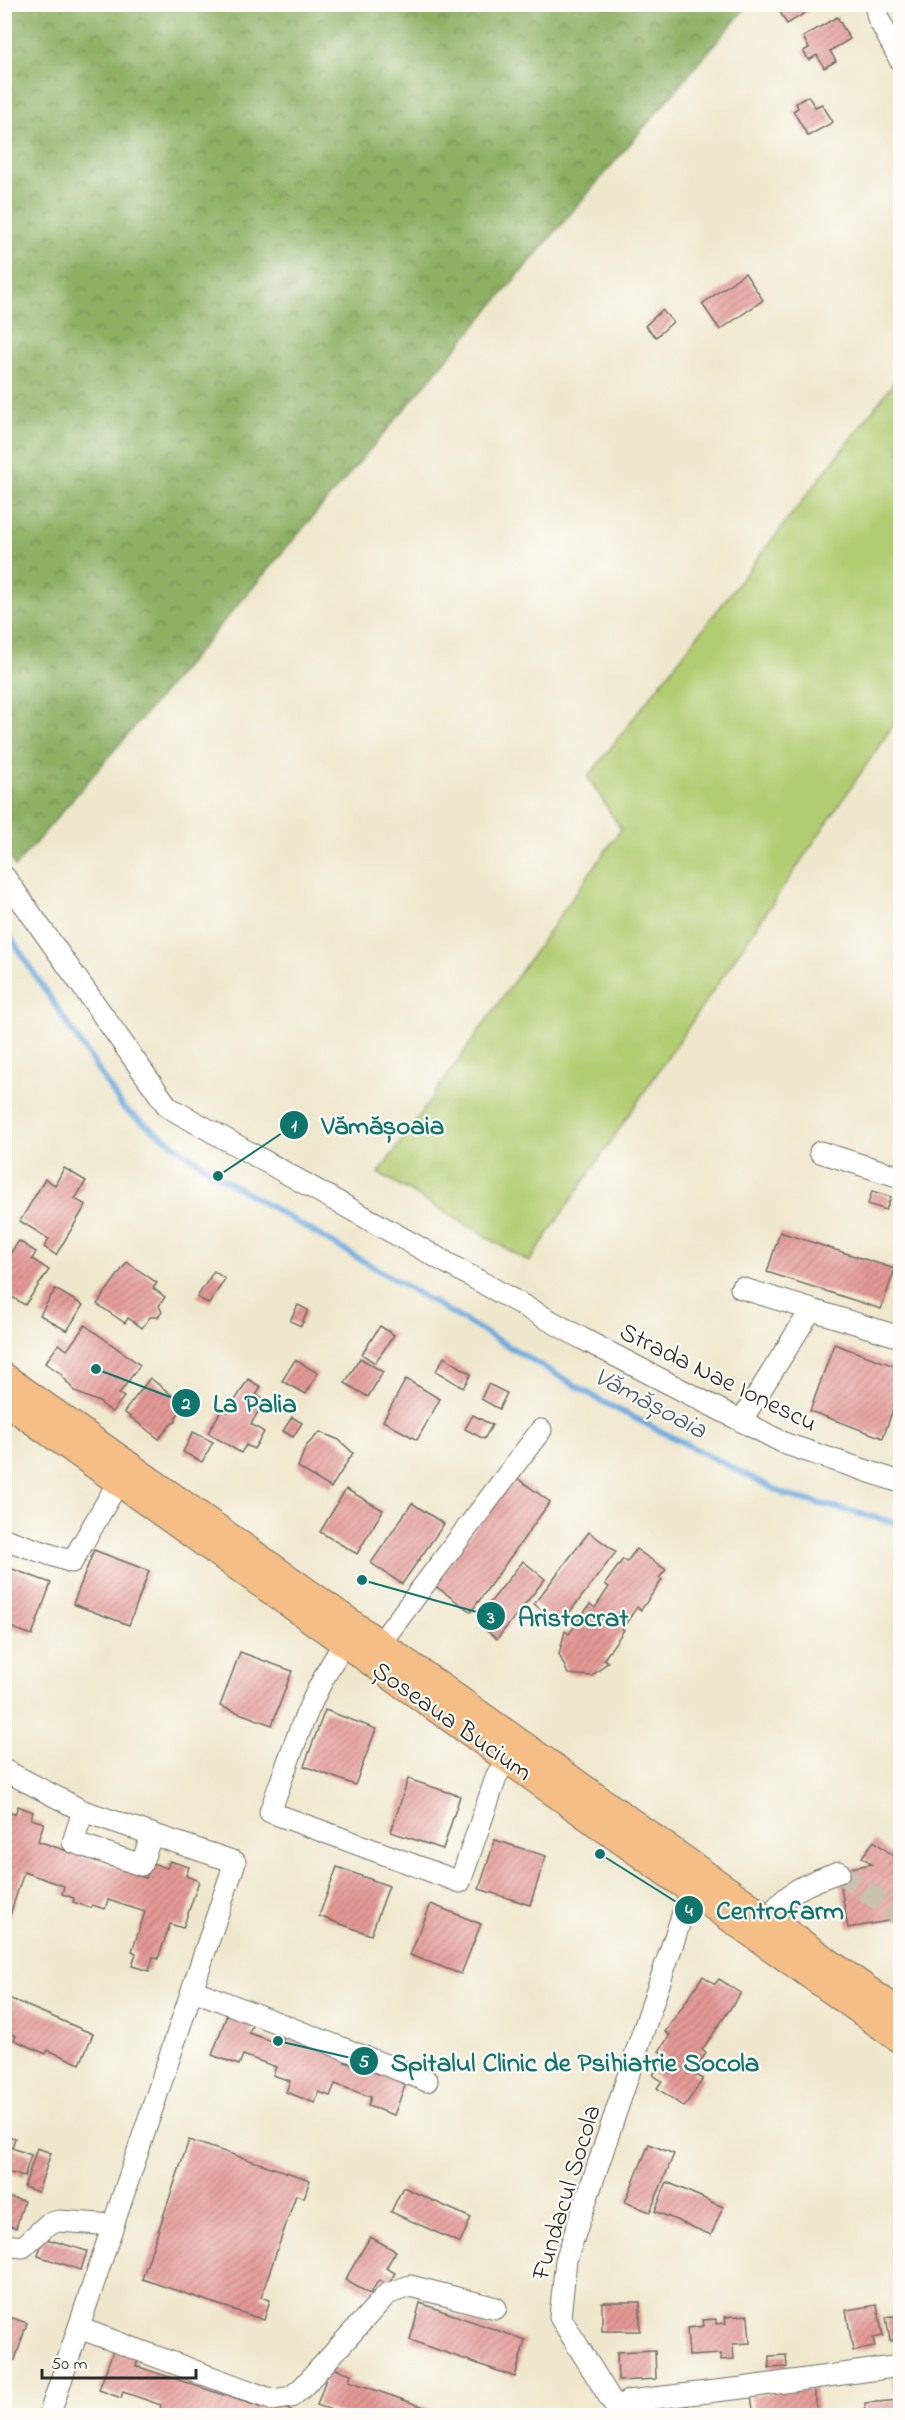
<svg xmlns="http://www.w3.org/2000/svg" width="905" height="2420" font-family="'Indie Flower',sans-serif">
<style>
.grass{fill:#b2cc72;stroke:#6e7c4e;stroke-width:1.5}
.forest{fill:url(#forest-crowns);stroke:#5c6e48;stroke-width:1.5}
.lines{fill:none;stroke-linecap:round;stroke-linejoin:round}
.stream{stroke:#6eaadf;stroke-width:6}
.building{fill:url(#building-hatch)}
.minor-tunnel{stroke:#c8c1ac;stroke-width:21;stroke-dasharray:21 10;stroke-linecap:butt}
.minor-casing{stroke:#706d63;stroke-width:23}
.major-casing{stroke:#706d63;stroke-width:28}
.minor{stroke:#fff;stroke-width:21}
.major{stroke:#f6be87;stroke-width:26}
.labels{text-anchor:middle;stroke-width:4.5;stroke-linejoin:round;paint-order:stroke}
.street-label{font-size:26px;fill:#2b2b2b;stroke:#fdfcf7}
.water-label{font-size:27px;font-style:italic;fill:#465e73;stroke:#fdfcf7}
.leader{fill:none;stroke:#0f766e;stroke-width:2}
.callout-dot{fill:#0f766e;stroke:#fdfcf7;stroke-width:2}
.mark-label{font-size:18px;text-anchor:middle;font-weight:bold;fill:#fff}
.callout-label{font-size:27px;text-anchor:middle;font-weight:bold;fill:#0f766e;stroke:#fdfcf7;stroke-width:4.5;stroke-linejoin:round;paint-order:stroke}
</style>
<defs>
<pattern id="forest-crowns" width="20" height="18" patternUnits="userSpaceOnUse" patternTransform="scale(1.5)"><rect width="20" height="18" fill="#8db064"/><path d="M2 6a3 3 0 1 1 6 0M12 15a3 3 0 1 1 6 0" fill="none" stroke="#738f53"/></pattern>
<pattern id="building-hatch" width="6" height="6" patternUnits="userSpaceOnUse" patternTransform="scale(1.5)"><rect width="6" height="6" fill="#e59a96"/><path d="M-1 1l2-2M0 6l6-6M5 7l2-2" fill="none" stroke="#ba7e7b"/></pattern>
</defs>
<rect width="100%" height="100%" fill="#fdfcf7"/>
<filter id="ink" filterUnits="userSpaceOnUse"><feTurbulence type="fractalNoise" baseFrequency=".0167" numOctaves="2"/><feDisplacementMap in="SourceGraphic" scale="12" xChannelSelector="R" yChannelSelector="G"/><feConvolveMatrix kernelMatrix="1 2 1 2 8 2 1 2 1" color-interpolation-filters="sRGB"/></filter>
<filter id="wash" filterUnits="userSpaceOnUse"><feTurbulence type="fractalNoise" baseFrequency=".008" numOctaves="4" result="noise"/><feDisplacementMap in="SourceGraphic" scale="24" xChannelSelector="R" yChannelSelector="G"/><feGaussianBlur stdDeviation="1.35" result="paint"/><feColorMatrix in="noise" values="0 0 0 0 0 0 0 0 0 0 0 0 0 0 0 0 0 1.4 0 .05"/><feComposite in="paint" operator="in"/></filter>
<g filter="url(#wash)">
<rect width="100%" height="100%" fill="#efe7cc"/>
<polygon class="grass" points="900,375 900,715 529,1262 379,1173 621,829 588,777"/>
<polygon class="forest" points="5,4 748,5 15,867 4,844"/>
<g class="lines">
<polyline class="stream" points="4,928 124,1109 218,1176 607,1404 786,1495 900,1524"/>
</g>
<g id="blocks">
<g class="building">
<polygon points="781,4 820,4 787,24 777,7"/>
<polygon points="837,17 850,39 830,51 836,61 824,68 817,55 809,60 803,51 809,48 803,37"/>
<polygon points="808,96 815,107 822,104 833,122 808,136 793,111 798,108 796,103"/>
<polygon points="745,273 763,300 720,330 702,304"/>
<polygon points="662,310 673,322 656,337 645,326"/>
<polygon points="64,1168 86,1181 75,1199 86,1205 56,1255 44,1247 49,1239 20,1221 45,1179 55,1185"/>
<polygon points="872,1191 891,1197 886,1210 868,1204"/>
<polygon points="780,1232 895,1269 881,1309 767,1272"/>
<polygon points="19,1241 36,1252 32,1259 49,1270 25,1305 4,1292 4,1262"/>
<polygon points="127,1262 157,1283 153,1288 165,1297 159,1306 162,1312 158,1317 150,1317 142,1328 128,1318 125,1323 97,1304"/>
<polygon points="214,1271 225,1279 209,1304 197,1297"/>
<polygon points="55,1289 83,1305 67,1331 40,1315"/>
<polygon points="298,1305 308,1310 301,1326 290,1321"/>
<polygon points="85,1325 140,1365 119,1394 124,1397 112,1412 99,1402 75,1392 60,1373 45,1363 59,1344 67,1350"/>
<polygon points="380,1326 394,1335 375,1363 362,1354"/>
<polygon points="834,1344 900,1368 900,1389 883,1438 810,1411"/>
<polygon points="444,1357 471,1374 463,1388 436,1371"/>
<polygon points="360,1358 383,1372 368,1397 345,1383"/>
<polygon points="295,1360 318,1373 306,1394 282,1381"/>
<polygon points="150,1378 185,1405 176,1417 176,1422 171,1424 159,1439 124,1412"/>
<polygon points="248,1379 261,1387 256,1395 265,1400 251,1424 264,1432 254,1449 246,1445 241,1453 208,1433 222,1409 228,1412"/>
<polygon points="406,1379 440,1399 417,1440 383,1421"/>
<polygon points="488,1384 507,1393 499,1409 481,1399"/>
<polygon points="473,1415 492,1425 484,1439 465,1429"/>
<polygon points="292,1417 302,1423 293,1437 283,1431"/>
<polygon points="193,1432 213,1442 202,1462 183,1452"/>
<polygon points="320,1432 339,1440 353,1453 331,1488 298,1467 306,1446"/>
<polygon points="513,1475 550,1502 471,1612 434,1585"/>
<polygon points="346,1489 383,1510 357,1554 320,1532"/>
<polygon points="412,1503 444,1524 402,1584 371,1563"/>
<polygon points="589,1532 616,1552 560,1625 534,1604"/>
<polygon points="636,1549 666,1570 659,1578 662,1580 641,1610 637,1607 622,1629 624,1630 604,1659 608,1662 592,1676 568,1674 559,1654 565,1631 569,1634 590,1604 595,1608 609,1587 605,1584 623,1559 627,1562"/>
<polygon points="94,1550 149,1571 129,1625 73,1604"/>
<polygon points="523,1561 545,1579 497,1639 487,1631 496,1619 484,1610"/>
<polygon points="4,1566 51,1583 32,1635 4,1625"/>
<polygon points="240,1652 292,1671 272,1725 220,1706"/>
<polygon points="325,1710 376,1729 355,1785 304,1766"/>
<polygon points="408,1779 460,1796 443,1849 391,1832"/>
<polygon points="18,1806 33,1812 31,1819 44,1823 38,1841 146,1878 152,1863 167,1868 170,1861 189,1867 186,1876 199,1881 183,1928 170,1924 158,1959 153,1957 149,1971 132,1966 136,1953 132,1951 145,1912 108,1900 105,1909 92,1905 91,1908 73,1902 74,1898 62,1894 64,1886 24,1872 10,1915 4,1913 4,1811 15,1814"/>
<polygon points="495,1840 546,1856 530,1905 479,1889"/>
<polygon points="874,1841 900,1861 900,1919 848,1928 838,1870 872,1864 862,1857"/>
<polygon points="337,1867 389,1886 371,1935 319,1916"/>
<polygon points="431,1904 481,1924 461,1974 410,1955"/>
<polygon points="703,1976 715,1984 719,1979 741,1993 702,2050 706,2053 693,2073 703,2079 684,2107 657,2088 662,2081 653,2075 666,2056 659,2051 670,2035 665,2032"/>
<polygon points="4,1996 93,2034 80,2064 48,2050 46,2054 14,2040 16,2036 4,2031"/>
<polygon points="228,2012 254,2021 249,2033 281,2045 285,2034 347,2056 345,2062 379,2074 383,2065 409,2075 394,2115 368,2106 371,2097 335,2084 330,2096 319,2092 315,2103 286,2092 290,2081 273,2075 276,2067 243,2055 239,2065 212,2055"/>
<polygon points="4,2135 15,2138 12,2148 31,2155 24,2177 4,2171"/>
<polygon points="189,2140 310,2180 304,2198 296,2195 261,2297 270,2300 264,2320 142,2279"/>
<polygon points="649,2144 674,2154 650,2212 625,2202"/>
<polygon points="37,2148 51,2153 38,2192 24,2187"/>
<polygon points="667,2182 723,2207 711,2235 655,2211"/>
<polygon points="403,2187 471,2218 460,2243 391,2212"/>
<polygon points="8,2197 24,2201 16,2228 4,2224"/>
<polygon points="370,2237 396,2251 386,2268 395,2273 388,2285 379,2280 370,2294 345,2280"/>
<polygon points="43,2238 87,2251 81,2270 38,2256"/>
<rect x="602" y="2302" width="38" height="29"/>
<polygon points="420,2303 525,2340 515,2377 410,2340"/>
<polygon points="877,2305 883,2336 873,2338 875,2347 853,2351 846,2310"/>
<polygon points="4,2315 27,2323 15,2360 4,2357"/>
<polygon points="748,2315 750,2343 733,2344 734,2359 721,2360 721,2354 689,2356 687,2328 704,2326 703,2320 716,2319 716,2324 726,2323 725,2317"/>
<polygon points="900,2315 900,2340 890,2341 886,2317"/>
<polygon points="655,2350 656,2379 618,2381 617,2352"/>
<polygon points="113,2351 138,2359 136,2366 263,2408 265,2402 295,2412 294,2416 158,2416 161,2405 123,2392 121,2398 99,2390"/>
<polygon points="786,2355 787,2367 769,2368 769,2356"/>
<polygon points="330,2367 351,2374 349,2381 450,2416 348,2416 317,2405"/>
<polygon points="900,2376 900,2391 894,2392 892,2377"/>
<polygon points="814,2388 818,2415 754,2416 751,2396"/>
<polygon points="900,2400 900,2416 866,2416 865,2403"/>
</g>
</g>
</g>
<g filter="url(#ink)">
<use href="#blocks" fill-opacity="0" stroke="#706d63" stroke-width="1.5"/>
<g class="lines">
<polyline class="minor-tunnel" points="839,1872 900,1916"/>
<g class="minor-casing">
<g id="minor">
<polyline points="875,4 878,18 900,60"/>
<polyline points="4,876 168,1107 583,1339 786,1444 900,1482"/>
<polyline points="820,1152 900,1177"/>
<polyline points="741,1288 900,1337"/>
<polyline points="741,1421 811,1310"/>
<polyline points="4,1539 72,1562 112,1493 129,1470"/>
<path d="M353,1630C311,1689 294,1745 270,1812L460,1882L497,1775L516,1747"/>
<polyline points="372,1654 541,1430"/>
<polyline points="8,1772 83,1811 235,1862 49,2416"/>
<polyline points="83,1811 73,1842 141,1865 152,1834"/>
<path d="M759,1929C784,1894 798,1886 839,1872"/>
<polyline points="193,1990 427,2081"/>
<polyline points="4,2245 23,2247 48,2224 59,2221 113,2225"/>
<polyline points="79,2328 273,2400 291,2397 302,2388 387,2294 410,2286 496,2308"/>
<polyline points="617,2408 628,2401 742,2388 900,2366"/>
<polyline points="621,2416 560,2317 566,2260 684,1910 705,1881"/>
</g>
</g>
<g class="major-casing">
<g id="major">
<polyline points="4,1376 900,2012"/>
<polyline points="4,1401 900,2040"/>
</g>
</g>
<use href="#minor" class="minor"/>
<use href="#major" class="major"/>
</g>
</g>
<g class="labels">
<g class="street-label">
<text transform="translate(719 1376) rotate(26)" y="9">Strada Nae Ionescu</text>
<text transform="translate(453 1720) rotate(35)" y="9">Șoseaua Bucium</text>
<text transform="translate(565 2192) rotate(-73)" y="9">Fundacul Socola</text>
</g>
<g class="water-label">
<text transform="translate(651 1402) rotate(28)" y="9">Vămășoaia</text>
</g>
</g>
<path class="leader" d="M218 1176L294 1125M96 1369L186 1403M362 1580L491 1616M600 1854L689 1910M278 2041L364 2061"/>
<g class="callout-dot">
<circle cx="218" cy="1176" r="6"/>
<circle cx="96" cy="1369" r="6"/>
<circle cx="362" cy="1580" r="6"/>
<circle cx="600" cy="1854" r="6"/>
<circle cx="278" cy="2041" r="6"/>
<circle cx="294" cy="1125" r="15"/>
<circle cx="186" cy="1403" r="15"/>
<circle cx="491" cy="1616" r="15"/>
<circle cx="689" cy="1910" r="15"/>
<circle cx="364" cy="2061" r="15"/>
</g>
<g class="mark-label">
<text x="294" y="1131">1</text>
<text x="186" y="1409">2</text>
<text x="491" y="1623">3</text>
<text x="689" y="1916">4</text>
<text x="364" y="2067">5</text>
</g>
<g class="callout-label">
<text x="383" y="1134">Vămășoaia</text>
<text x="255" y="1412">La Palia</text>
<text x="573" y="1626">Aristocrat</text>
<text x="780" y="1919">Centrofarm</text>
<text x="575" y="2071">Spitalul Clinic de Psihiatrie Socola</text>
</g>
<rect width="905" height="2420" fill="none" stroke="#fdfcf7" stroke-width="24"/>
<path d="M42 2369v9h154v-9" fill="none" stroke="#2b2b2b" stroke-width="3"/>
<text x="51" y="2369" font-size="18" fill="#2b2b2b" stroke="#fdfcf7" stroke-width="4.5" paint-order="stroke">50 m</text>
</svg>
